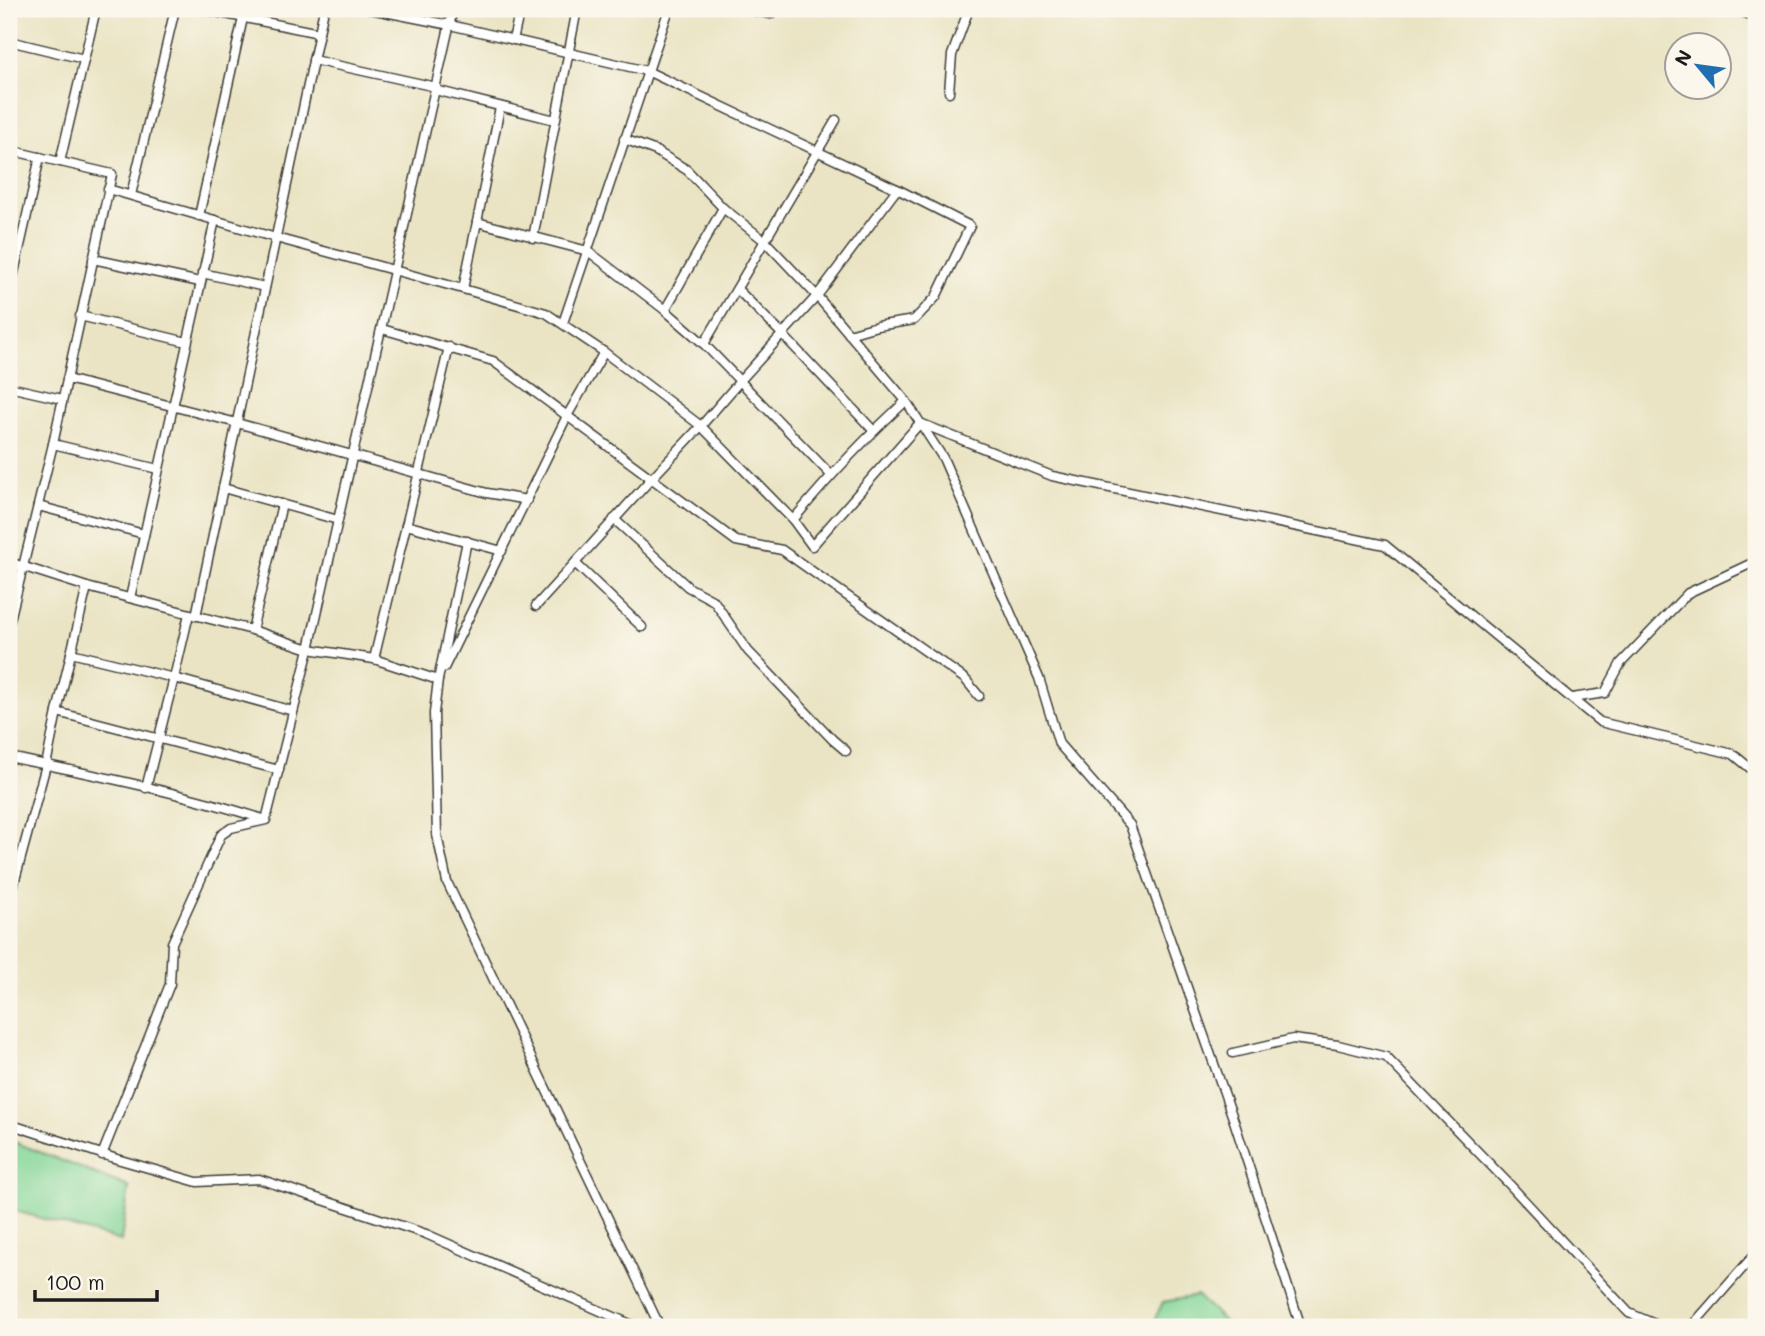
<svg xmlns="http://www.w3.org/2000/svg" width="1765" height="1336" font-family="Mali,sans-serif">
<style>
.green{fill:#83d697;stroke:#50795a;stroke-width:2}
.lines{fill:none;stroke-linecap:round;stroke-linejoin:round}
.street-casing{stroke:#3b3a35;stroke-width:11}
.street{stroke:#fff;stroke-width:8}
</style>
<rect width="100%" height="100%" fill="#fbf7ec"/>
<filter id="ink" filterUnits="userSpaceOnUse"><feTurbulence type="fractalNoise" baseFrequency=".0143" numOctaves="2"/><feDisplacementMap in="SourceGraphic" scale="14" xChannelSelector="R" yChannelSelector="G"/><feConvolveMatrix kernelMatrix="1 2 1 2 8 2 1 2 1" color-interpolation-filters="sRGB"/></filter>
<filter id="wash" filterUnits="userSpaceOnUse"><feTurbulence type="fractalNoise" baseFrequency=".00686" numOctaves="4" result="noise"/><feDisplacementMap in="SourceGraphic" scale="28" xChannelSelector="R" yChannelSelector="G"/><feGaussianBlur stdDeviation="1.57" result="paint"/><feColorMatrix in="noise" values="0 0 0 0 0 0 0 0 0 0 0 0 0 0 0 0 0 1.4 0 .05"/><feComposite in="paint" operator="in"/></filter>
<g filter="url(#wash)">
<rect width="100%" height="100%" fill="#eae4c4"/>
<g class="green">
<polygon points="9,1140 129,1187 121,1241 9,1209"/>
<polygon points="1197,1296 1230,1327 1151,1327 1163,1302"/>
</g>
</g>
<g filter="url(#ink)">
<g class="lines">
<g class="street-casing">
<g id="street">
<polyline points="201,9 319,33"/>
<polyline points="370,9 450,25 647,71 897,189"/>
<polyline points="743,9 771,14 772,9"/>
<polyline points="1734,9 1756,17"/>
<polyline points="513,40 520,9"/>
<polyline points="9,41 84,59"/>
<polyline points="313,60 436,87"/>
<polyline points="435,90 555,120"/>
<polyline points="949,92 952,55 969,9"/>
<polyline points="624,139 656,151 687,170 723,208 765,241 817,296 906,401 943,458 1039,678 1059,744 1130,825 1234,1121 1299,1321 1302,1327"/>
<polyline points="9,150 112,174 53,444 9,624"/>
<polyline points="60,162 96,9"/>
<polyline points="108,189 276,238 463,289 546,313 604,352 701,426 793,520 812,546 920,423 1052,476 1385,545 1600,722 1733,754 1756,773"/>
<polyline points="131,195 175,9"/>
<polyline points="199,216 245,9"/>
<polyline points="477,222 500,107"/>
<polyline points="533,238 577,9"/>
<polyline points="93,259 200,282"/>
<polyline points="202,273 265,287"/>
<polyline points="463,289 477,222 588,251 665,310 704,344 831,475"/>
<polyline points="737,289 782,334 873,430"/>
<polyline points="9,295 40,157"/>
<polyline points="665,310 723,208"/>
<polyline points="80,316 187,342"/>
<polyline points="563,323 669,9"/>
<polyline points="382,329 493,361 736,541 782,550 965,679 979,696"/>
<polyline points="704,344 836,120"/>
<polyline points="67,379 237,423 487,493 527,500"/>
<polyline points="9,387 62,399"/>
<polyline points="53,444 158,469"/>
<polyline points="223,488 338,520"/>
<polyline points="38,506 144,534"/>
<polyline points="614,519 688,587 714,601 748,651 833,740 846,751"/>
<path d="M793,520C828,478 865,438 906,401"/>
<polyline points="406,525 502,551"/>
<polyline points="467,541 438,680 434,713 437,835 447,882 660,1327"/>
<polyline points="9,562 87,587 252,630 309,649 374,659 438,680"/>
<polyline points="575,563 642,627"/>
<polyline points="130,598 215,220"/>
<polyline points="536,606 651,479 701,426 740,381 817,296 897,189 970,226 936,297 914,320 877,326 849,334"/>
<polyline points="196,616 324,9"/>
<polyline points="252,630 282,504"/>
<polyline points="71,653 174,678 293,711"/>
<polyline points="374,659 449,347"/>
<polyline points="444,668 567,416 604,352"/>
<polyline points="1572,698 1605,693 1621,663 1688,593 1750,564 1756,564"/>
<polyline points="57,712 279,770"/>
<path d="M9,757C94,775 181,792 263,819"/>
<polyline points="146,788 174,678 189,614"/>
<polyline points="9,902 46,765 57,712 87,587"/>
<polyline points="1233,1053 1293,1039 1338,1045 1386,1057 1510,1185 1629,1313 1662,1327"/>
<polyline points="9,1124 117,1159 197,1182 259,1179 426,1234 637,1327"/>
<polyline points="102,1155 170,984 172,943 221,835 231,828 266,820 309,649 453,9"/>
<polyline points="1691,1327 1756,1253"/>
</g>
</g>
<use href="#street" class="street"/>
</g>
</g>
<rect width="1765" height="1336" fill="none" stroke="#fbf7ec" stroke-width="35"/>
<g transform="translate(1698 66) rotate(299)"><circle r="33" fill="#fbf7ec" stroke="#a29f99" stroke-width="2"/>
<path d="M0-5L12 26L0 18L-12 26Z" fill="#1f6fb2"/>
<text y="-10" font-size="19" font-weight="bold" text-anchor="middle" fill="#1c1c1c">N</text>
</g>
<path d="M35 1290v10h122v-10" fill="none" stroke="#1c1c1c" stroke-width="3.5"/>
<text x="46" y="1290" font-size="21" fill="#1c1c1c" stroke="#fbf7ec" stroke-width="5" paint-order="stroke">100 m</text>
</svg>
